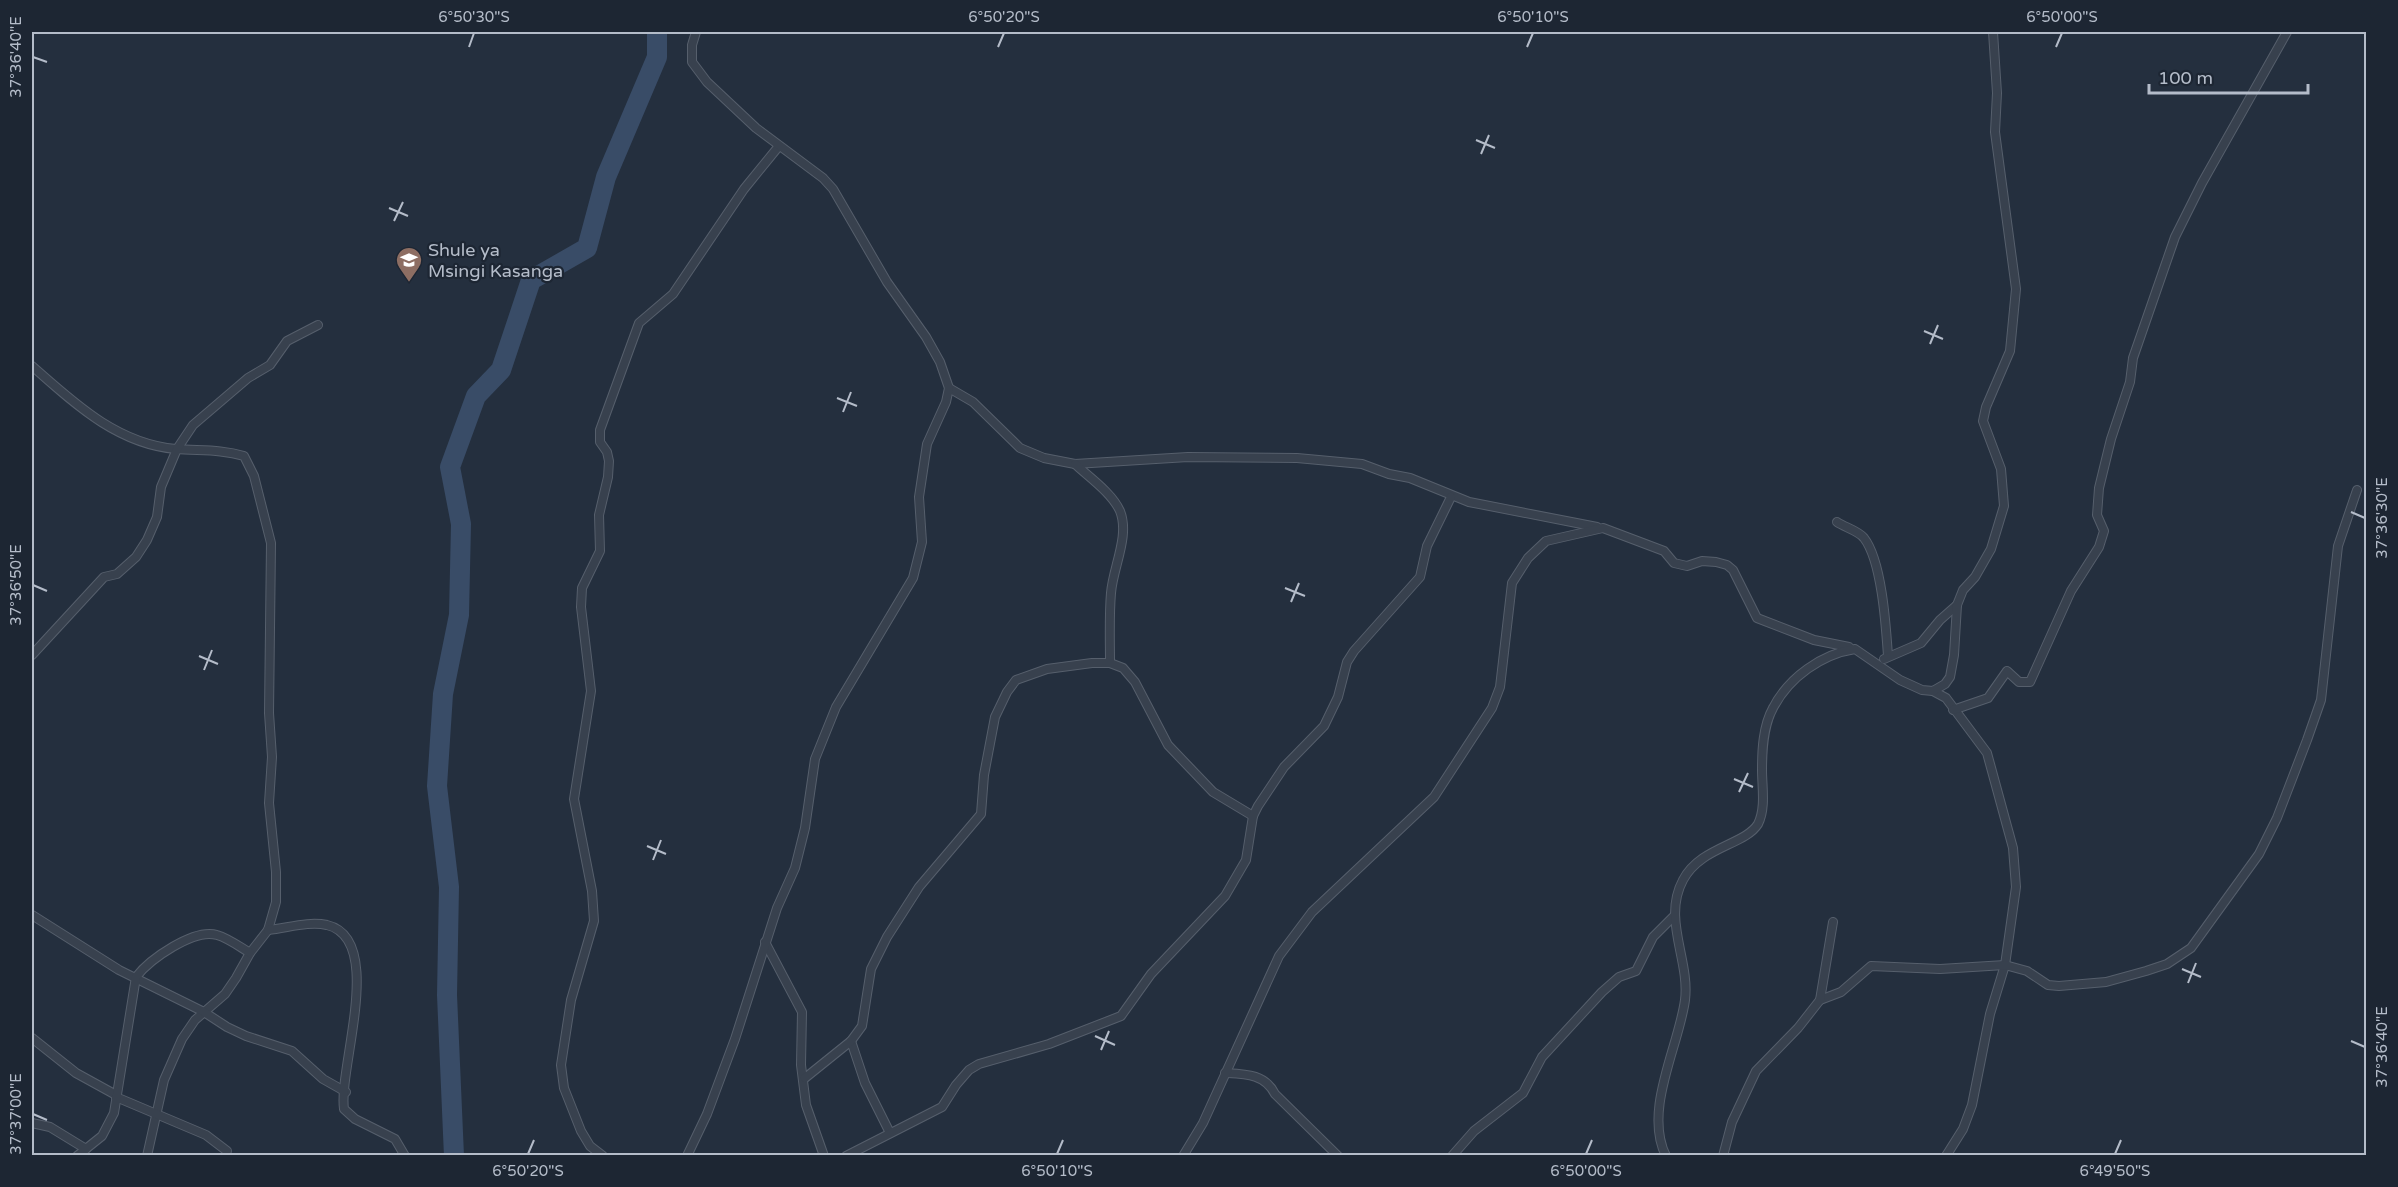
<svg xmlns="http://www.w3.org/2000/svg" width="2398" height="1187" font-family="'Varela Round',sans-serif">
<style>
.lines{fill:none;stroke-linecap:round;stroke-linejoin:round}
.river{stroke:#394c67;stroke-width:20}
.minor-casing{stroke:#565f6c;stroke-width:10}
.minor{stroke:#38414e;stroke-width:8}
.ticks{fill:none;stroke:#b4bcc9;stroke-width:2}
.labels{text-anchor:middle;stroke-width:4.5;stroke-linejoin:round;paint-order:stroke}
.poi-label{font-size:18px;fill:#b4bcc9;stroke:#1d2633;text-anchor:start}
.neatline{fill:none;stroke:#b4bcc9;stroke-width:2}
.ticks-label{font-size:15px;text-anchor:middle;fill:#b4bcc9}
</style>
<rect width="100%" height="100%" fill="#242f3e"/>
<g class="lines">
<polyline class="river" points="454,1156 447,995 449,887 437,786 443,694 459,615 461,524 450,467 476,396 501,370 531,280 587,248 606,177 657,57 657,32"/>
<g class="minor-casing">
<g id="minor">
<path d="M32,366C74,403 117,444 176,449C199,451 221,449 244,456L254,476L271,543L269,713L272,757L269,803L276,872V902L268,930L250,953L236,978L225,994L195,1020L182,1039L164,1080L147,1156"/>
<polyline points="949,388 973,402 1020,448 1044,458 1075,464 1188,457 1297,458 1362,464 1389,474 1410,478 1469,502 1597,527"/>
<path d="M1075,464C1089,477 1112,493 1120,511C1130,536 1113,567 1111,593C1109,616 1110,640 1110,663"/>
<path d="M1837,522C1844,527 1859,531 1864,538C1882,561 1886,627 1888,656"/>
<polyline points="32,655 104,577 117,574 136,557 147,540 157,517 161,487 177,449 193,425 248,378 270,365 287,341 318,325"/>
<polyline points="1884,659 1921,643 1940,620 1957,605"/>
<polyline points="1933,691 1946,698 1987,753 2013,848 2016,887 2005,965 1990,1014 1972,1105 1963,1129 1946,1156"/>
<polyline points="1953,710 1988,698 2007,671 2019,682 2030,682 2071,591 2099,547 2104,531 2097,515 2099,488 2111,439 2130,382 2133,358 2175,237 2202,183 2287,32"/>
<polyline points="32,915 119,970 204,1012 227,1027 246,1036 292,1051 323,1079 346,1092"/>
<path d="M268,930C288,928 308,921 327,925C386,939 338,1068 344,1109L355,1119L395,1139L405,1156"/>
<polyline points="765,942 802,1012 801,1065 806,1105 824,1156"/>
<polyline points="1820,1000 1841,992 1871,966 1940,969 2005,965 2027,971 2048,985 2059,986 2106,982 2146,971 2167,964 2191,948 2259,854 2277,818 2307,740 2321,700 2338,546 2357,490"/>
<polyline points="32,1038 76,1073 116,1095"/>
<polyline points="851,1041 865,1083 890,1133"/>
<path d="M1225,1073C1246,1074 1265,1074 1275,1094L1338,1156"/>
<polyline points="805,1078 851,1041 862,1026 871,969 887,937 919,887 981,814 984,775 995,717 1007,692 1016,680 1047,669 1092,663 1110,663 1123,668 1135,682 1168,745 1213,792 1253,816"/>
<polyline points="116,1097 206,1135 227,1151"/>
<polyline points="32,1123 50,1127 86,1149"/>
<path d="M77,1156L102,1136L114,1113L136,977C150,959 194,928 217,935C228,938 240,947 250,953"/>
<polyline points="603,1156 590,1146 581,1131 564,1088 561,1065 571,1000 594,921 592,891 574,799 591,691 581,607 582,588 600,551 599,515 608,477 609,461 607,452 600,442 600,430 639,323 673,294 744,189 779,146"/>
<polyline points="687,1156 707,1114 735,1039 777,908 795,868 805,828 815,759 836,707 913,578 922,542 919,497 927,444 946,402 949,388 940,362 926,337 887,282 833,189 823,178 756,128 707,82 692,62 692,45 696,32"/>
<polyline points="846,1156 942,1107 956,1085 969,1070 979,1064 1049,1044 1121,1016 1151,974 1225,896 1246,860 1253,816 1258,806 1284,767 1324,726 1338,697 1347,662 1354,651 1420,577 1427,546 1451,497"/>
<polyline points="1183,1156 1203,1123 1279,956 1312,912 1434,797 1492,708 1500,687 1512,583 1528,558 1546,541 1603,528 1664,551 1674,563 1687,566 1702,561 1716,562 1727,565 1733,570 1757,618 1814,640 1849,647"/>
<polyline points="1452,1156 1474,1131 1523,1093 1542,1057 1602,992 1619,977 1636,971 1653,937 1673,917"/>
<path d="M1666,1156C1643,1110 1679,1046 1685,1000C1690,960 1662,919 1683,880C1700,847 1745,845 1758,824C1766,808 1762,787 1762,770C1762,750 1763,726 1773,708C1789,677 1822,654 1855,649L1900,680L1922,690L1933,691L1945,684L1950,677L1954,655L1957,605L1963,590L1975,577L1991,549L2004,506L2001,469L1983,421L1986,407L2010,351L2016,289L1995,132L1997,93L1993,32"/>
<polyline points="1723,1156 1732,1122 1756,1071 1798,1028 1820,1000 1833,922"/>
</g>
</g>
<use href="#minor" class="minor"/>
</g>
<path class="ticks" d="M469,47L474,33M998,47L1004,33M1527,47L1533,33M2056,47L2062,33M33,57L47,62M1476,140L1495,148M1481,154L1489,135M389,208L408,216M394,221L403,202M1924,331L1943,339M1930,344L1938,325M837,398L857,406M843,412L851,392M2351,512L2365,518M33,585L47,591M1285,588L1305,596M1291,602L1299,583M199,656L218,664M204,670L212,650M1734,779L1753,787M1739,792L1748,773M647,846L666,854M653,860L661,840M2182,969L2201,977M2188,983L2196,963M1095,1036L1115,1045M2351,1041L2365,1047M1101,1050L1109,1031M33,1114L47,1120M528,1154L534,1140M1057,1154L1063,1140M1586,1154L1592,1140M2115,1154L2121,1140"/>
<defs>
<g id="school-pin" transform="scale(1.35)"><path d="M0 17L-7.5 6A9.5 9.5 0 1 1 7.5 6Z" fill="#8d6e63" stroke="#1d2633"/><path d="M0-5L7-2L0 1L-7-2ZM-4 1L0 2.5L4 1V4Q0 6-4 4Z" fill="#fff"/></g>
</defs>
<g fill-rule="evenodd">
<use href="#school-pin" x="409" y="260"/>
</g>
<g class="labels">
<g class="poi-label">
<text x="428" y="256">Shule ya<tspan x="428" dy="21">Msingi Kasanga</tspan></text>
</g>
</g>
<rect width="2398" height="1187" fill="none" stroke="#1d2633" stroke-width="66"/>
<path d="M2149 84v9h159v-9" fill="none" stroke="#b4bcc9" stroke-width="3"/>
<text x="2158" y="84" font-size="18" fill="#b4bcc9" stroke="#1d2633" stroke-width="4.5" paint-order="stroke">100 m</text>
<rect x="33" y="33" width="2332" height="1121" class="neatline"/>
<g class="ticks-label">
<text x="474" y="22">6°50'30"S</text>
<text x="1004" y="22">6°50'20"S</text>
<text x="1533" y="22">6°50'10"S</text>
<text x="2062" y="22">6°50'00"S</text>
<text transform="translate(16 57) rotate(-90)" y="5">37°36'40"E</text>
<text transform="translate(2382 518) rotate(-90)" y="5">37°36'30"E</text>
<text transform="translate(16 585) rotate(-90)" y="5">37°36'50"E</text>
<text transform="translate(2382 1047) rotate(-90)" y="5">37°36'40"E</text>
<text transform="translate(16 1114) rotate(-90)" y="5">37°37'00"E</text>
<text x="528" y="1176">6°50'20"S</text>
<text x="1057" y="1176">6°50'10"S</text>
<text x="1586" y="1176">6°50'00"S</text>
<text x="2115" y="1176">6°49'50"S</text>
</g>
</svg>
